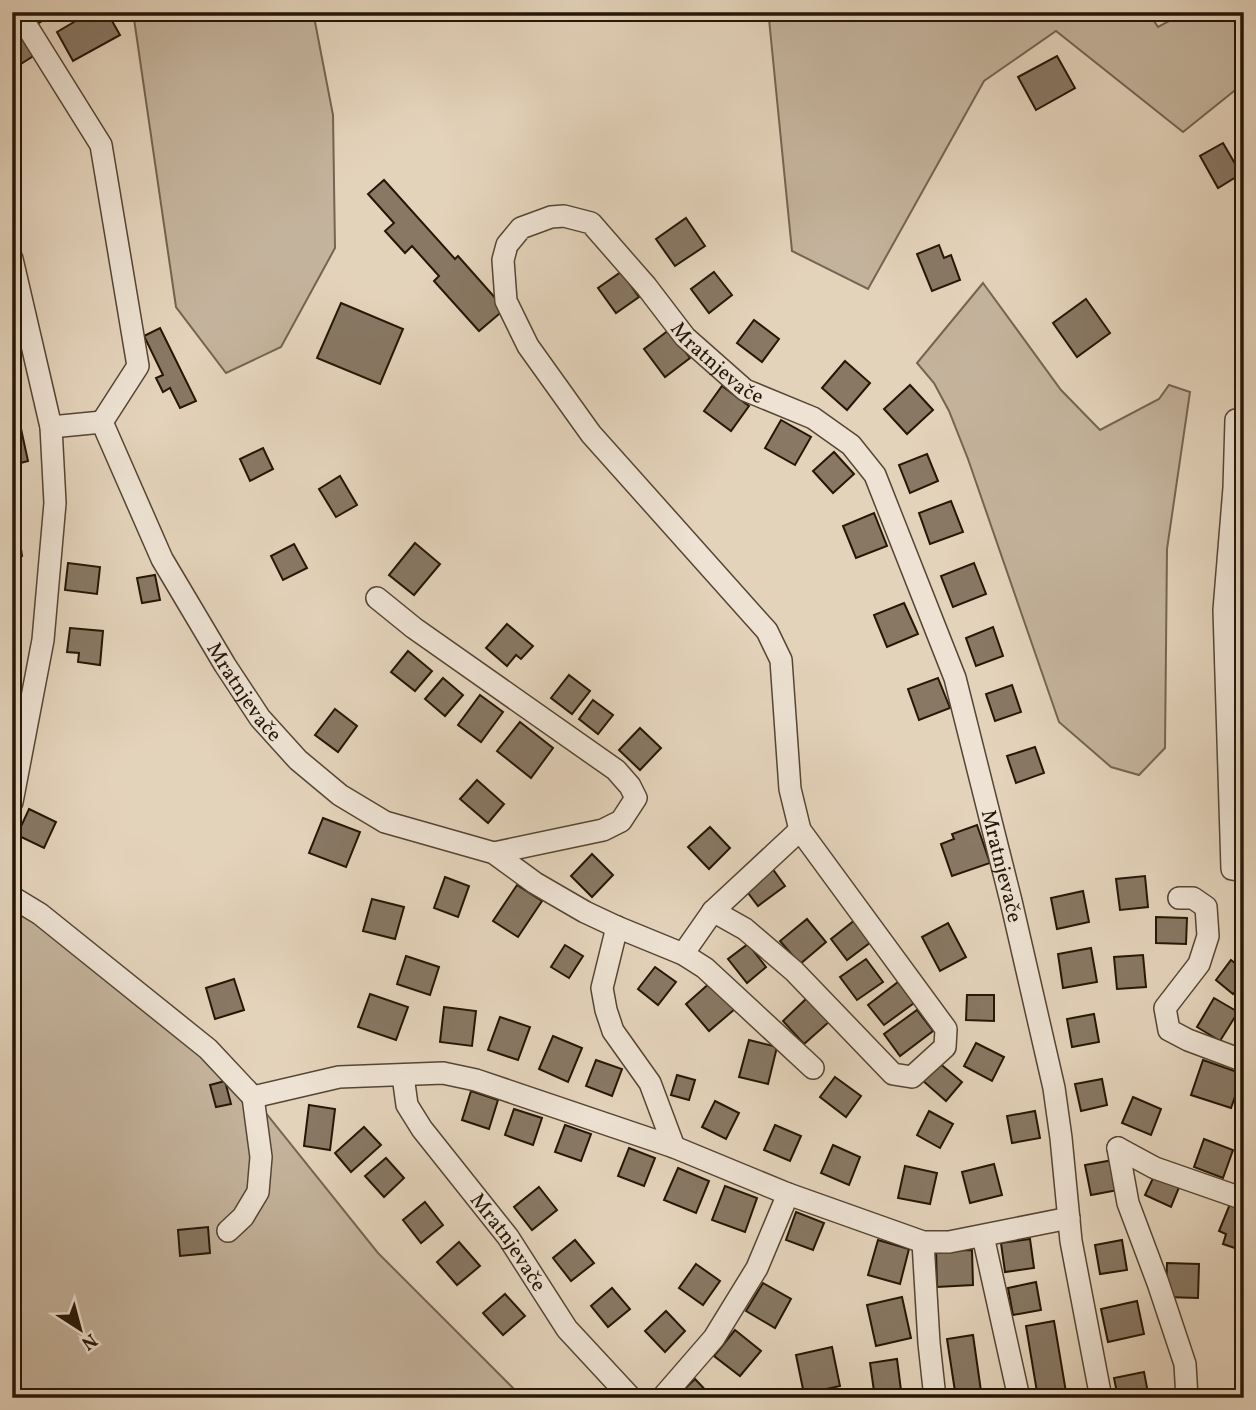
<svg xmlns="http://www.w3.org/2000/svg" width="1256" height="1410" font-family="Vollkorn,serif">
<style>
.green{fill:#c4b39c;stroke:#746451;stroke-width:2}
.building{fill:#887864;stroke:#251606;stroke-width:2}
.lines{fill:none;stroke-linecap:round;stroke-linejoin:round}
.minor-casing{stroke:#554533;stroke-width:24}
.minor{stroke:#ede2d3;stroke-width:21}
.labels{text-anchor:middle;stroke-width:6;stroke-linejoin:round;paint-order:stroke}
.street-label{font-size:21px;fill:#251606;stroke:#ede2d3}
</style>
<rect width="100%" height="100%" fill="#e4d3bb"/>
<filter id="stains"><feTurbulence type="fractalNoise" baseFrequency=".00286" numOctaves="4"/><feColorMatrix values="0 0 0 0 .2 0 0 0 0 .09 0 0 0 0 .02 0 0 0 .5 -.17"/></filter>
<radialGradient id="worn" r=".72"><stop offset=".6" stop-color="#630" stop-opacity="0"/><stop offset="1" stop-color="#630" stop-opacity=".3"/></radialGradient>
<g class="green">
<polygon points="133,12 324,12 315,22 333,115 335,248 281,347 226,373 176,307"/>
<polygon points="764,12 1148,12 1158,27 1186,12 1244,12 1244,83 1183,132 1056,31 984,81 868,289 792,251 769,19"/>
<polygon points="983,283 1061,390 1100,430 1159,399 1169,385 1190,392 1167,549 1165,748 1139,775 1111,767 1059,722 968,459 949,411 934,383 917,363"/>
<polygon points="12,898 253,1097 378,1253 523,1398 12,1398"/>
</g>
<g class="building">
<polygon points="25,12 56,12 34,26"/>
<polygon points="91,12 107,12 120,35 73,61 57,32"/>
<polygon points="18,30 35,55 16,67 12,63 12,34"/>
<polygon points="1057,56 1075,88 1036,110 1018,77"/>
<polygon points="1223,143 1241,174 1218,188 1200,156"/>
<polygon points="384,180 455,259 458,256 505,309 479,331 434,281 439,276 412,246 405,253 385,231 394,223 368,194"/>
<polygon points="686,218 705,246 675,266 656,239"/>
<polygon points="939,245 944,258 951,255 960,280 932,291 917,254"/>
<polygon points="621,272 639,297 616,313 598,288"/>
<polygon points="714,272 732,295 709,313 691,289"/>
<polygon points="1086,299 1110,333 1077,357 1053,323"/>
<polygon points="341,303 403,329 380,384 317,358"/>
<polygon points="754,320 779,339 762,362 737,343"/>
<polygon points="160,328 196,401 180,408 170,388 163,392 156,378 163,375 144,336"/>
<polygon points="669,330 690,358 665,377 644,349"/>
<polygon points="845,361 870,383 847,410 822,388"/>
<polygon points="910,385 933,410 907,434 884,409"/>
<polygon points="722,386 749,406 731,431 704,411"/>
<polygon points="18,415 28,461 13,465 15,472 12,472 12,416"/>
<polygon points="781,420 811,437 795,465 765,448"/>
<polygon points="263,448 273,469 250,481 240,459"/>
<polygon points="834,452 854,474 833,493 813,471"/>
<polygon points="927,454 938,481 910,493 899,465"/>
<polygon points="340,476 357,505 336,517 319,489"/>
<polygon points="17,498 20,531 12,532 12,499"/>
<polygon points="951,501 963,532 930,544 919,513"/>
<polygon points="874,513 887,546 856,558 843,526"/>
<polygon points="19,535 22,556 12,558 12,536"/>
<polygon points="415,543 440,564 414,595 389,575"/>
<polygon points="294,544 307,568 283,580 271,556"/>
<polygon points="68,563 100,567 97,594 65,590"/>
<polygon points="974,563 986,594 953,607 941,576"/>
<polygon points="155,575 160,600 142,603 137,578"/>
<polygon points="904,603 918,634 887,647 874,615"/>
<polygon points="12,621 19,621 17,657 12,657"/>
<polygon points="507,624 533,646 521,659 516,655 507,666 486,648"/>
<polygon points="993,627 1003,656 976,666 966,638"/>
<polygon points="70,628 103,631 100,665 78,662 79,653 67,652"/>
<polygon points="408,651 432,671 415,691 391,672"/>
<polygon points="569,675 590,691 572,714 551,698"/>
<polygon points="443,678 463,695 445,716 425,699"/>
<polygon points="938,678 950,708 919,720 908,689"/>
<polygon points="1012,685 1021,712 995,721 986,694"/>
<polygon points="480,695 503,712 481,742 458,725"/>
<polygon points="593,700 613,715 598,734 579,719"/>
<polygon points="335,709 357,726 338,752 315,735"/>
<polygon points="520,722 553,748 531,778 497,751"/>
<polygon points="640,728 661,748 640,770 619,750"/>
<polygon points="1035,747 1044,773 1016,783 1007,756"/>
<polygon points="477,780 504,804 488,823 460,799"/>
<polygon points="29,809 56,822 44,848 17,835"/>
<polygon points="323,818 360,832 346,867 309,853"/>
<polygon points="977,825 990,863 952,876 941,844 954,839 952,834"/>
<polygon points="710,827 730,848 709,869 688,847"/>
<polygon points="592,854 613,875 592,897 571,876"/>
<polygon points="772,868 785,886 758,906 745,889"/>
<polygon points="1145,876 1148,907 1120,910 1116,879"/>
<polygon points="445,877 469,886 458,917 434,908"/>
<polygon points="517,885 542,901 518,937 493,921"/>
<polygon points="1083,891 1089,922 1057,929 1051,898"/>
<polygon points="372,899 404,907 395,939 363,931"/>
<polygon points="1156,917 1187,918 1186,944 1156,943"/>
<polygon points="807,919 826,942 800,964 780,941"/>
<polygon points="855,920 871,942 847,960 831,939"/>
<polygon points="948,923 966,957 940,971 922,937"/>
<polygon points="748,944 766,967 747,983 728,959"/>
<polygon points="565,945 583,956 569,978 551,967"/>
<polygon points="1091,948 1097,982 1063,988 1058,954"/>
<polygon points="1143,955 1146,987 1117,989 1114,957"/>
<polygon points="406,956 439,967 430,995 397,984"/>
<polygon points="866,959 883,982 857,1000 840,977"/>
<polygon points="1231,960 1244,970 1244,980 1233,994 1216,980"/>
<polygon points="655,967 676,982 658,1005 638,989"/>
<polygon points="234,979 244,1010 215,1019 206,988"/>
<polygon points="711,982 735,1009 709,1031 686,1004"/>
<polygon points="898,982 914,1003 884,1025 868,1005"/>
<polygon points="370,994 408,1007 396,1040 358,1027"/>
<polygon points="967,995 994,995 994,1021 966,1020"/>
<polygon points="808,997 830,1021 804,1044 783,1021"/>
<polygon points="1214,998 1238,1012 1220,1041 1197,1027"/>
<polygon points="444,1007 476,1011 472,1046 440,1042"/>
<polygon points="917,1010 933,1031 900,1056 884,1034"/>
<polygon points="1094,1014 1099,1042 1072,1047 1067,1019"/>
<polygon points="500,1017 530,1027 518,1060 488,1050"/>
<polygon points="553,1036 582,1048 568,1082 539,1069"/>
<polygon points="749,1040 777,1047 768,1084 739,1077"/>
<polygon points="976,1043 1004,1057 992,1081 964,1066"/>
<polygon points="596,1060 622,1069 612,1096 586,1086"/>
<polygon points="1203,1060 1243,1074 1231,1108 1191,1095"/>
<polygon points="938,1062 962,1082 946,1101 922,1080"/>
<polygon points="677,1075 695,1080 689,1100 671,1095"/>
<polygon points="835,1077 861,1096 846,1117 820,1097"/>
<polygon points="1102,1079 1107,1105 1081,1111 1075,1084"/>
<polygon points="225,1081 231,1104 216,1107 210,1085"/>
<polygon points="471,1091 498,1100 489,1129 462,1120"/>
<polygon points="1133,1097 1161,1109 1151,1135 1122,1123"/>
<polygon points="715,1101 739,1113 726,1139 702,1127"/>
<polygon points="309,1105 335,1109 330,1150 304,1146"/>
<polygon points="514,1109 542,1118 533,1145 505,1135"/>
<polygon points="929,1111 953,1124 940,1148 917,1135"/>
<polygon points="1035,1111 1040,1138 1012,1143 1007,1116"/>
<polygon points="565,1125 591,1134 581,1161 555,1152"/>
<polygon points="775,1125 801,1136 790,1161 764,1150"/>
<polygon points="364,1127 381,1145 351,1172 335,1153"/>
<polygon points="1204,1139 1233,1150 1223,1178 1194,1167"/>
<polygon points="833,1145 860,1157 849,1185 821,1173"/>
<polygon points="629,1148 655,1158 644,1186 618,1176"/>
<polygon points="386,1158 404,1178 384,1197 365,1176"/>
<polygon points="1113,1160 1118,1190 1091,1195 1085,1165"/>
<polygon points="994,1164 1002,1195 970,1203 962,1172"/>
<polygon points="905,1166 937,1173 930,1204 898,1198"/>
<polygon points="678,1168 709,1181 696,1213 664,1200"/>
<polygon points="1155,1174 1180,1185 1171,1207 1145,1195"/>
<polygon points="725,1186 757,1198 745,1232 712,1220"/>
<polygon points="539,1187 557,1210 532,1230 514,1207"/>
<polygon points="425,1202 443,1225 421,1243 403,1220"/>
<polygon points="1230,1204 1244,1209 1244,1251 1223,1244 1226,1234 1219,1231"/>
<polygon points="796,1212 824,1223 813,1250 786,1240"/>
<polygon points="208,1227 210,1253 180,1256 178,1230"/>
<polygon points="1030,1239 1034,1268 1005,1272 1001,1243"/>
<polygon points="575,1240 594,1263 571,1281 553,1258"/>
<polygon points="878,1240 909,1249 900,1284 868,1275"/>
<polygon points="1122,1240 1127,1270 1100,1274 1095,1245"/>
<polygon points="459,1242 480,1266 457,1285 437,1262"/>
<polygon points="972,1250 973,1285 937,1287 936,1251"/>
<polygon points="1167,1263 1199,1264 1198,1298 1166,1297"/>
<polygon points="696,1264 720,1281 703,1305 679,1288"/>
<polygon points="1036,1282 1041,1310 1013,1315 1008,1288"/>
<polygon points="763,1283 791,1299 775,1328 746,1311"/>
<polygon points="612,1288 630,1309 608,1327 591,1306"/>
<polygon points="505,1294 525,1316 503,1335 483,1313"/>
<polygon points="902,1297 911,1338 876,1346 867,1305"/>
<polygon points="1137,1301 1144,1334 1108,1342 1101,1309"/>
<polygon points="666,1311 685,1331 665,1352 645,1331"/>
<polygon points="1054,1321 1067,1398 1038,1398 1026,1326"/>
<polygon points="735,1330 761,1351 740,1376 714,1356"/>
<polygon points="973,1335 982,1398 956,1398 947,1339"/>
<polygon points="832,1347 840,1386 804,1394 796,1355"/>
<polygon points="897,1359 902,1398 875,1398 870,1363"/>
<polygon points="1144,1372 1149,1398 1118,1398 1114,1378"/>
<polygon points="695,1379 713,1398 675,1398"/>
</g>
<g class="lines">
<g class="minor-casing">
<g id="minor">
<polyline points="18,12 101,145 138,366 102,422"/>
<polyline points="12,259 51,427 55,503 43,640 12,802"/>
<polyline points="1236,420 1234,488 1224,610 1232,869 1244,871"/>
<path id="s1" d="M102,422L162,559L225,665L260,718L298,760L340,795L385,822L494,853L535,883L585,912L617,927L683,954L705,968L813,1068"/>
<polyline points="51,427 102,422"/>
<polyline points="377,598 414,628 616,770 630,786 636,798 621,821 603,830 494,853"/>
<polyline points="12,897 40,914 208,1049 253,1097 261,1157 258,1192 243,1217 228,1231"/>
<polyline points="1179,898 1193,898 1206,907 1208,936 1199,964 1165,1008 1169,1030 1188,1040 1244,1061"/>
<path id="s2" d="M713,911L745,929L794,971L893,1074L912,1077L945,1047L946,1029L800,830L790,789L781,660L767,631L591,434L528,346L506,301L503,260L507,245L521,228L551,217L564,216L591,223L646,286L685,337L745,390L813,418L851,445L875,475L955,678L1011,901L1054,1088L1061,1138L1071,1241L1101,1398"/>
<polyline points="617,927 602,988 606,1010 613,1031 650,1083 674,1147"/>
<polyline points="683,954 713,911 800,830"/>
<path id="s3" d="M403,1076L407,1105L422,1129L508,1237L567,1329L631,1398"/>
<polyline points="253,1097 339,1077 443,1073 476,1080 674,1147 788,1194 923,1242 949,1242 1069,1218"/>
<polyline points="1118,1148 1128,1203 1158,1283 1185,1364 1187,1398"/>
<polyline points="1118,1148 1155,1168 1244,1199"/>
<polyline points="983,1236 1019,1398"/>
<polyline points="923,1242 929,1343 935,1398"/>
<polyline points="662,1398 714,1338 757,1268 788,1194"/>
</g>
</g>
<use href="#minor" class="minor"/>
</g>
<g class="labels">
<g class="street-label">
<text dy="7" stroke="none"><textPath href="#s2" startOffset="1540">Mratnjevače</textPath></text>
<text dy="7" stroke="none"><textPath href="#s1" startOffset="306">Mratnjevače</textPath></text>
<text dy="7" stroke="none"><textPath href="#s2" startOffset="2149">Mratnjevače</textPath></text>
<text dy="7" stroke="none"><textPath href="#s3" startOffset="200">Mratnjevače</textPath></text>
</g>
</g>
<rect width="1256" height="1410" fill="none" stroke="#e4d3bb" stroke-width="42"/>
<rect x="14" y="14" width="1228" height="1382" fill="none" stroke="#251606" stroke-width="3.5"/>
<rect x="21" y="21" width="1214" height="1368" fill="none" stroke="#251606" stroke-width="2"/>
<g transform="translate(80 1329) rotate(144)" stroke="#ede2d3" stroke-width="5" paint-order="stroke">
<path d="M0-5L12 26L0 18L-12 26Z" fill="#251606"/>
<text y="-10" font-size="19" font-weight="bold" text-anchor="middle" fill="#251606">N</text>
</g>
<rect width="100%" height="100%" filter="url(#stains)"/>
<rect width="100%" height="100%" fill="url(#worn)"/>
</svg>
